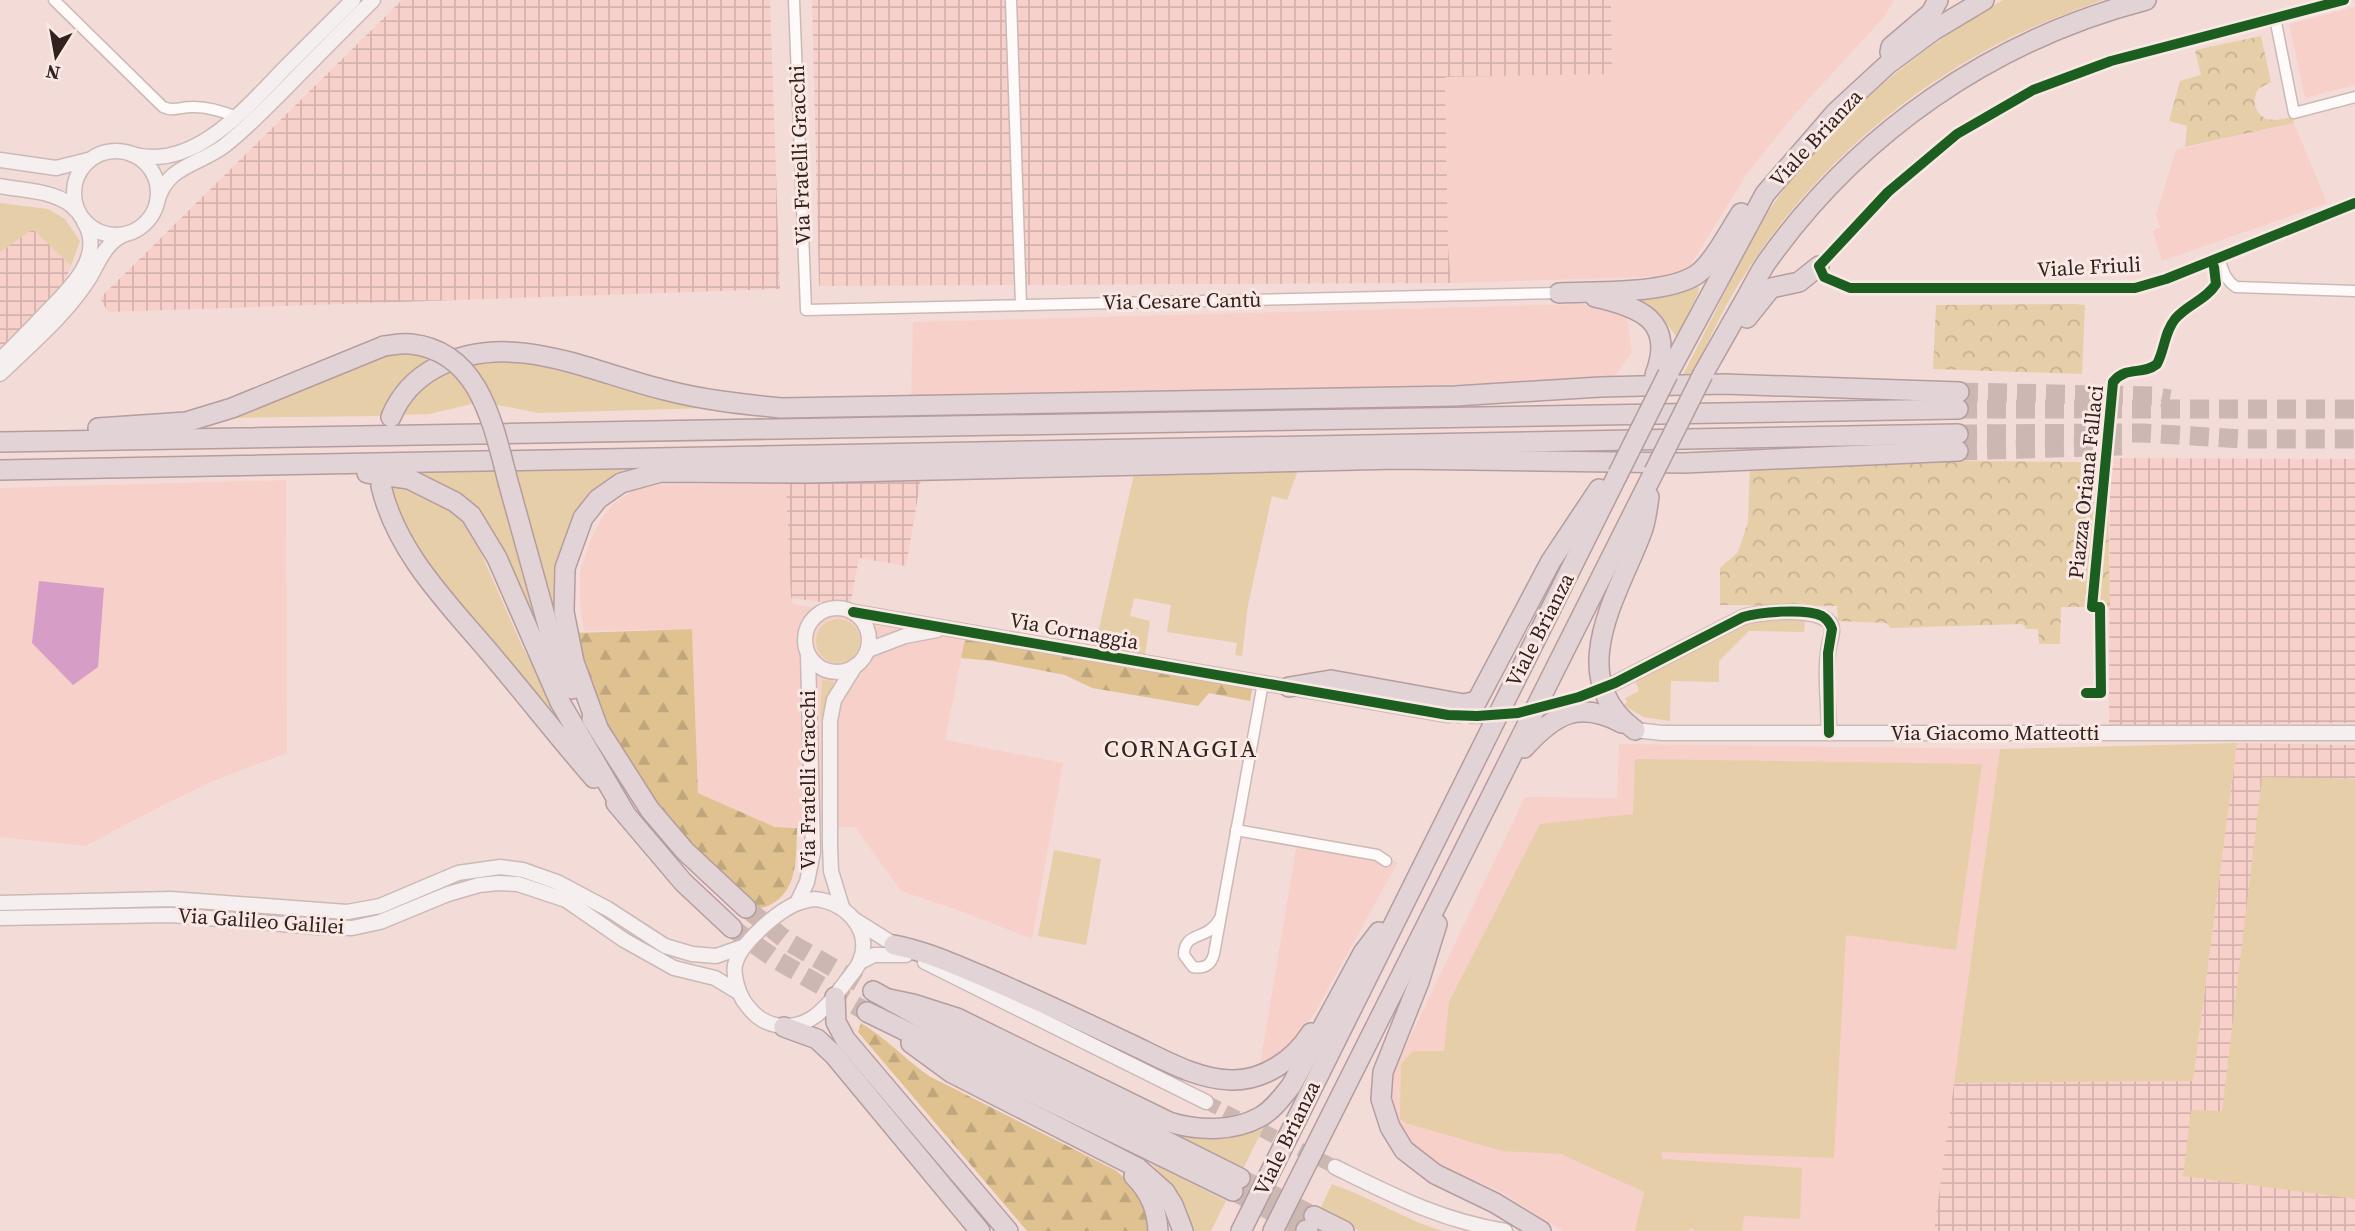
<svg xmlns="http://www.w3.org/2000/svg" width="2355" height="1231" font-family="'Source Serif 4',serif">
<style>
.built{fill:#f7d0ca}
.industrial{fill:url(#industrial-grid)}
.grass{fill:#e6cea9}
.forest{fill:url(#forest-firs)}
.park{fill:url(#park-crowns)}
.water{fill:#d69ec6}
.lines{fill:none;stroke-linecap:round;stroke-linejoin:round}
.secondary-tunnel{stroke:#ccb7b3;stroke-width:14;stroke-dasharray:14 7;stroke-linecap:butt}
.highway-tunnel{stroke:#ccb7b3;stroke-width:19;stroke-dasharray:19 10;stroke-linecap:butt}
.street-casing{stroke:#cbb9b6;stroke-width:13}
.secondary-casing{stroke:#cbb9b6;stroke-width:17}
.highway-casing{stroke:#b49d9e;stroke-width:22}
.street{stroke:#fdfaf9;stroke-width:10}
.secondary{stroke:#f5efef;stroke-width:14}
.highway{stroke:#e2d3d6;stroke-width:19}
.highway-bridge-casing{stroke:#b49d9e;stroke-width:22;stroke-linecap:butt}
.highway-bridge{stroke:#e2d3d6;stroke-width:19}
.cycleway-casing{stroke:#f9e8e4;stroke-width:15}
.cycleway{stroke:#1b5e20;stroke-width:10}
.labels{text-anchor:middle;stroke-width:6;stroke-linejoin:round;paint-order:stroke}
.street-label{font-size:21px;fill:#31221f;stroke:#f9e8e4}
.quarter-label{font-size:24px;letter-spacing:2px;fill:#31221f;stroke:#f9e8e4}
</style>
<defs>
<pattern id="industrial-grid" width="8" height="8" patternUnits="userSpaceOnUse" patternTransform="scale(1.75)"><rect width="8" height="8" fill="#f7d0ca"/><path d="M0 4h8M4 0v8" fill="none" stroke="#d4b2ad"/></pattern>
<pattern id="forest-firs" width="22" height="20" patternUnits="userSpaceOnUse" patternTransform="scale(1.75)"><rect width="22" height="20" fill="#dfc290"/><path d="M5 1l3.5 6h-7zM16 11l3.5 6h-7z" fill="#c0a67c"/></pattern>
<pattern id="park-crowns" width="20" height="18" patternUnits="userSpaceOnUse" patternTransform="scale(1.75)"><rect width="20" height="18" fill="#e6cea9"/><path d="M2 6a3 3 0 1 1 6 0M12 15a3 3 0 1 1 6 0" fill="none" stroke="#c6b191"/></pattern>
</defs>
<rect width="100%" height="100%" fill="#f3dcd8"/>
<g class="built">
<polygon points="1611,0 1894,0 1884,17 1795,114 1748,172 1690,266 1681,276 1451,283 1448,246 1445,77 1612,74"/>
<polygon points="2355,7 2355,85 2305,98 2289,24"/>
<polygon points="2294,123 2327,203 2162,261 2153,231 2160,227 2156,215 2176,150"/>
<polygon points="1582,304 1627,317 1632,352 1614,377 1437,385 911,396 913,322"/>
<polygon points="286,480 287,753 218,779 171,801 85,846 0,837 0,488"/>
<polygon points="786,483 792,604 966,635 945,740 1063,763 1032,939 961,911 901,891 855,827 775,827 698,793 692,629 584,631 580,602 580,571 591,539 603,516 614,503 632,491 658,485"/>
<polygon points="1619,744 2000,749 1934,1231 1562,1231 1500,1191 1440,1167 1412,1144 1393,1118 1390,1079 1525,797 1617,798"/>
<polygon points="1297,843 1398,862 1314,1014 1297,1037 1285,1049 1260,1065"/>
</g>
<g class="industrial">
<polygon points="402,0 770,0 780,289 108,312 100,298"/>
<polygon points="812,0 1611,0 1612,74 1445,77 1448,246 1451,283 819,286"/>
<polygon points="33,229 71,266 61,291 0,354 0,252"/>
<polygon points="2110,458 2355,459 2355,723 2109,725"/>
<polygon points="921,479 906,566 859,558 850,606 791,598 786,483"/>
<polygon points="2237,743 2355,745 2355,1231 1934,1231 1954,1083 2193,1081"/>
</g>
<g class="grass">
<path d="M2003,0H2103C2065,14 2026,28 1990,48C1889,102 1800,185 1740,282C1717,318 1701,359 1682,397L1673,394C1692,357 1711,321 1729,284C1742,259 1755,233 1770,209C1830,121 1911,53 2003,0Z"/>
<polygon points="0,203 48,209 65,219 80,241 71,266 33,229 0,252"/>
<polygon points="1695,285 1699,288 1698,293 1677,338 1660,314 1629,297"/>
<path d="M403,352L436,358C410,377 395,388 380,416L222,418L383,354Z"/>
<path d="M519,358L708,408L539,413L492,404H472L429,414L401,415C426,371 471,359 519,358Z"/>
<polygon points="641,468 608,479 579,510 556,682 460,497 417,471"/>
<polygon points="1298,470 1287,500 1272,496 1248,605 1242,656 1235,655 1237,643 1167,632 1171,605 1134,598 1130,616 1150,621 1145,656 1095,646 1134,474"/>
<polygon points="389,484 433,498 454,513 472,533 523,648 581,754 432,571 399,516"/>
<circle cx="838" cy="641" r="22"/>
<polygon points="1765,620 1805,621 1804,632 1749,631 1719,661 1719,682 1671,681 1670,721 1643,717 1624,705 1627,702 1625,698 1639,691 1635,681 1743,624"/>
<path d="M822,679L834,682C831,695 825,709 820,722Z"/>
<polygon points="2237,743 2193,1081 1954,1083 2000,749"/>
<polygon points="1635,759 1982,764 1956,950 1846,935 1834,1158 1662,1152 1662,1159 1802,1168 1800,1219 1744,1216 1742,1231 1695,1231 1692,1228 1688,1231 1635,1231 1644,1192 1561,1154 1502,1151 1406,1123 1400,1119 1401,1064 1413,1051 1444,1051 1449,1002 1540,824 1633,814"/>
<polygon points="2262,777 2355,779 2355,1199 2183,1176 2191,1110 2222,1111"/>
<polygon points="1054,850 1101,859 1086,945 1038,936"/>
<polygon points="1265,1124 1243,1169 1175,1134 1200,1137"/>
<path d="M1150,1162L1226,1201L1211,1231H1194C1182,1199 1173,1186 1150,1162Z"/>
<path d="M1332,1184C1370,1197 1404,1219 1442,1231H1359L1320,1209Z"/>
</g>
<g class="forest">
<path d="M692,629L698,793L775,827L797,828C796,856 799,892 768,906C762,909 752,908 746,908L653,803L598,728L576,633Z"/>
<polygon points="966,635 1253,684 1250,701 1209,693 1198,706 1092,688 1065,675 992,661 961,658"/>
<path d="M861,1023C886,1038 905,1059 929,1076L1115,1170C1136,1186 1149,1204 1148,1231H1027L858,1032Z"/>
</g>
<g class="park">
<path d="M2261,36L2271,82L2258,89C2252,100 2254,112 2266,119L2276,120L2293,117L2294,123L2185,147L2187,126L2169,121L2180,81L2201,75L2195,50Z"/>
<polygon points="2075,304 2085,305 2082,374 1933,369 1936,305"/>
<polygon points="1958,461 2081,462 2080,487 2108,488 2110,607 2061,607 2060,644 2039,644 2038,629 2027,629 2022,624 1891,628 1886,623 1838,621 1837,606 1720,605 1720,568 1738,552 1748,522 1750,465"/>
</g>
<polygon class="water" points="39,581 104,588 98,667 73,685 32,643"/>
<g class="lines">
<g class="secondary-tunnel">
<path d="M1448,715C1502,724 1561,705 1611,684"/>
<polyline points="1206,1102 1335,1167"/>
</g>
<g class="highway-tunnel">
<polyline points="1959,392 2152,396 2170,399"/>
<polyline points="1958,409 2355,409"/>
<polyline points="1958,434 2143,433 2242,439 2355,439"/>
<polyline points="1958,451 2122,446"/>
<polyline points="746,908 787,941 873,991"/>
<polyline points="732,928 775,959 867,1012"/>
<polyline points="1240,1178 1314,1216"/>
<polyline points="1233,1191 1306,1230"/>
</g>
<g class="street-casing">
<g id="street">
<path d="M54,0L163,107C173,112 181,107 191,107C207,106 222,111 237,117"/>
<polyline points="794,0 806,310 1559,293"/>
<polyline points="1011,0 1021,305"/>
<polyline points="2344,0 2111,61 2033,90 1957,134 1888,192 1819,266 1824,277 1850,288 2135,288 2166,279 2355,203"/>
<polyline points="2275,18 2294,113 2355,97"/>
<path d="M2219,258C2223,270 2225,280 2236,287L2355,291"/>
<polyline points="1236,830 1377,855 1386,861"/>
<path d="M1220,918C1208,942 1184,930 1184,955L1193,967C1205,969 1211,965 1214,954L1263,683"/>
</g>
</g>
<g class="secondary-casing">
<g id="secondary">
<circle cx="116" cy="193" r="42"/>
<path d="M131,154C193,172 246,108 284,69C307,46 330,23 353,0"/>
<polyline points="0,160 56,168 88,160"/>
<path d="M0,186C24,191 60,190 77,211"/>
<path d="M157,202C167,165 197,166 224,146C246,129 266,108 286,88C315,58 344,29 373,0"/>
<path d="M0,360C14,346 28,332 42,317C64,294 107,258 84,222"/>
<path d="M0,374C31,344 67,314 90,277C99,261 106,243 123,235"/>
<circle cx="837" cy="640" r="32"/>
<polyline points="853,612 1448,715"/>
<polyline points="868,650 905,636 937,630"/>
<path d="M1615,683L1743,617C1759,612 1823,606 1831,625C1834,631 1830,639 1829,646C1824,674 1829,705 1829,733"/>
<polyline points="1635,730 1662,733 2355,733"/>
<path d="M814,899C844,901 873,929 860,961C857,969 849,977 845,983C828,1006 808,1032 776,1025C761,1022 752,1013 743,1000C738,991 733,975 735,965C739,944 779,910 798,903C803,901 809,900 814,899Z"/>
<polyline points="0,903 171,899 347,912 380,906 458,873 500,867 523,870 557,882 608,909 665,946 692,954 716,956 742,947"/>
<polyline points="797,903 807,882 813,852 808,654"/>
<polyline points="842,907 831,871 830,846 830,721 834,700 855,666"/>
<polyline points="0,918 171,915 317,927 352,928 380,922 448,894 479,885 498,883 518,884 566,900 624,940 674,968 715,978 738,992"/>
<polyline points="855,920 901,949"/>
<polyline points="860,962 874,955 906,955"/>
<polyline points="925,962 1206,1102"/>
<path d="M1335,1167C1394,1196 1440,1220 1505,1231"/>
</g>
</g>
<g class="highway-casing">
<g id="highway">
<polyline points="1890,52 1891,47 1931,13 1938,0"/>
<path d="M1559,293C1595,291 1675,295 1701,271C1716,258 1729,231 1741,213"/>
<path d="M1595,297C1639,307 1676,320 1655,375"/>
<polyline points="1747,318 1771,288 1799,282 1819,266"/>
<polyline points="1668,374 1765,194 1836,112 1888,64 1934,30 1984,0"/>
<path d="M1703,374C1717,349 1731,325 1745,300C1752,288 1758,275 1766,263C1858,133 1992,40 2146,0"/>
<path d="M391,417C400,395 416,378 437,367C512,329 590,372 665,390C703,400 742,404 781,408L1455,396L1600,387L1724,384L1959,392"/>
<polyline points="98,428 186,422 232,408 384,346"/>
<polyline points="0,442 1958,409"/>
<polyline points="0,470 1958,434"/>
<polyline points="367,473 409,479 455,502 471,515 497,558 560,702 625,813"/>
<path d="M381,486C397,555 451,606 495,659C528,698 560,739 594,778"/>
<polyline points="512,496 554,648 572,689"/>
<polyline points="1289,687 1331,680 1464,704 1477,701 1551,561 1599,489"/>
<polyline points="592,719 650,810 685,851 746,908"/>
<polyline points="598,728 574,662 564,612 565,568 583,518 598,499 621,483 661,472 807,473 1398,459 1684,463 1958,451"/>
<path d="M1635,730C1563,677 1617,597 1641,534C1646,523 1647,509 1649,497"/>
<path d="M1524,748C1555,714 1578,700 1622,723"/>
<polyline points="616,803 683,882 732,928"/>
<polyline points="1437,924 1419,982 1383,1072 1381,1099 1390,1127 1404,1150 1435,1174 1495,1203 1541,1231"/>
<path d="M894,945C925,951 951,963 980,975C1029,996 1078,1019 1126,1042C1159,1057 1194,1079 1231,1080C1263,1081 1294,1060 1311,1033"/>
<polyline points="873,991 942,1029 1240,1178"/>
<polyline points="835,997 836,1022 845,1039 1008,1231"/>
<path d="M889,999L913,1004L957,1018L1169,1122C1198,1131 1233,1132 1260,1117C1273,1110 1282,1097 1291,1086L1363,953L1379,932"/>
<polyline points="867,1012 1233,1191"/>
<polyline points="784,1027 817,1039 834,1055 980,1231"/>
<polyline points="911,1043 952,1073 1138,1168 1165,1192 1173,1205 1183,1231"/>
<path d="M1134,1176C1150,1192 1157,1209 1158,1231"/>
<polyline points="1314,1216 1344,1231"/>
<polyline points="1306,1230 1308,1231"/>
<polyline points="1241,1231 1618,474"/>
<polyline points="1273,1231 1654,472"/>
</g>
</g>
<use href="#street" class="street"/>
<use href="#secondary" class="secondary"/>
<use href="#highway" class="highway"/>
<g class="highway-bridge-casing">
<g id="highway-bridge">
<path d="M384,346C393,345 402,343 411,344C486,352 495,438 512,496"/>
<polyline points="1654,472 1703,374"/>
<polyline points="1618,474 1668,374"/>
</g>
</g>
<use href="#highway-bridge" class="highway-bridge"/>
<g class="cycleway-casing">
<g id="cycleway">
<polyline points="2344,0 2111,61 2033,90 1957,134 1888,192 1819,266 1824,277 1850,288 2135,288 2166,279 2355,203"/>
<path d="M853,612L1448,715L1477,716L1518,713L1579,697L1615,683L1743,617C1760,612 1806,608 1822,616C1827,619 1830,623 1832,629L1828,653L1829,733"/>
<path d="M2086,693H2101L2100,607H2092L2113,382C2127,365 2142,376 2157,364C2165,349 2164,333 2175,319C2188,304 2206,300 2216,284L2214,267"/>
</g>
</g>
<use href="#cycleway" class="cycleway"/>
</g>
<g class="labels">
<g class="street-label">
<text transform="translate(1816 138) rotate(-47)" y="7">Viale Brianza</text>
<text transform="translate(800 155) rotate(-92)" y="7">Via Fratelli Gracchi</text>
<text transform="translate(2089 267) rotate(-3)" y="7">Viale Friuli</text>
<text transform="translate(1182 301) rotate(-1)" y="7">Via Cesare Cantù</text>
<text transform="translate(2086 482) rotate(-84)" y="7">Piazza Oriana Fallaci</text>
<text transform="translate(1540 630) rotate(-63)" y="7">Viale Brianza</text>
<text transform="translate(1074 631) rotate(10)" y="7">Via Cornaggia</text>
<text x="1995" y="740">Via Giacomo Matteotti</text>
<text transform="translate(808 780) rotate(-90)" y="7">Via Fratelli Gracchi</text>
<text transform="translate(261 921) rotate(4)" y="7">Via Galileo Galilei</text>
<text transform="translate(1287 1138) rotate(-64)" y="7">Viale Brianza</text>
</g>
<g class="quarter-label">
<text x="1181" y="757">CORNAGGIA</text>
</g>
</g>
<g transform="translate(56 56) rotate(191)" stroke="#f9e8e4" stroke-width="5" paint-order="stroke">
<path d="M0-5L12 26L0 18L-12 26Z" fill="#31221f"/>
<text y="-10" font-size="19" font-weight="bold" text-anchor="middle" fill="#31221f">N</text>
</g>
</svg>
